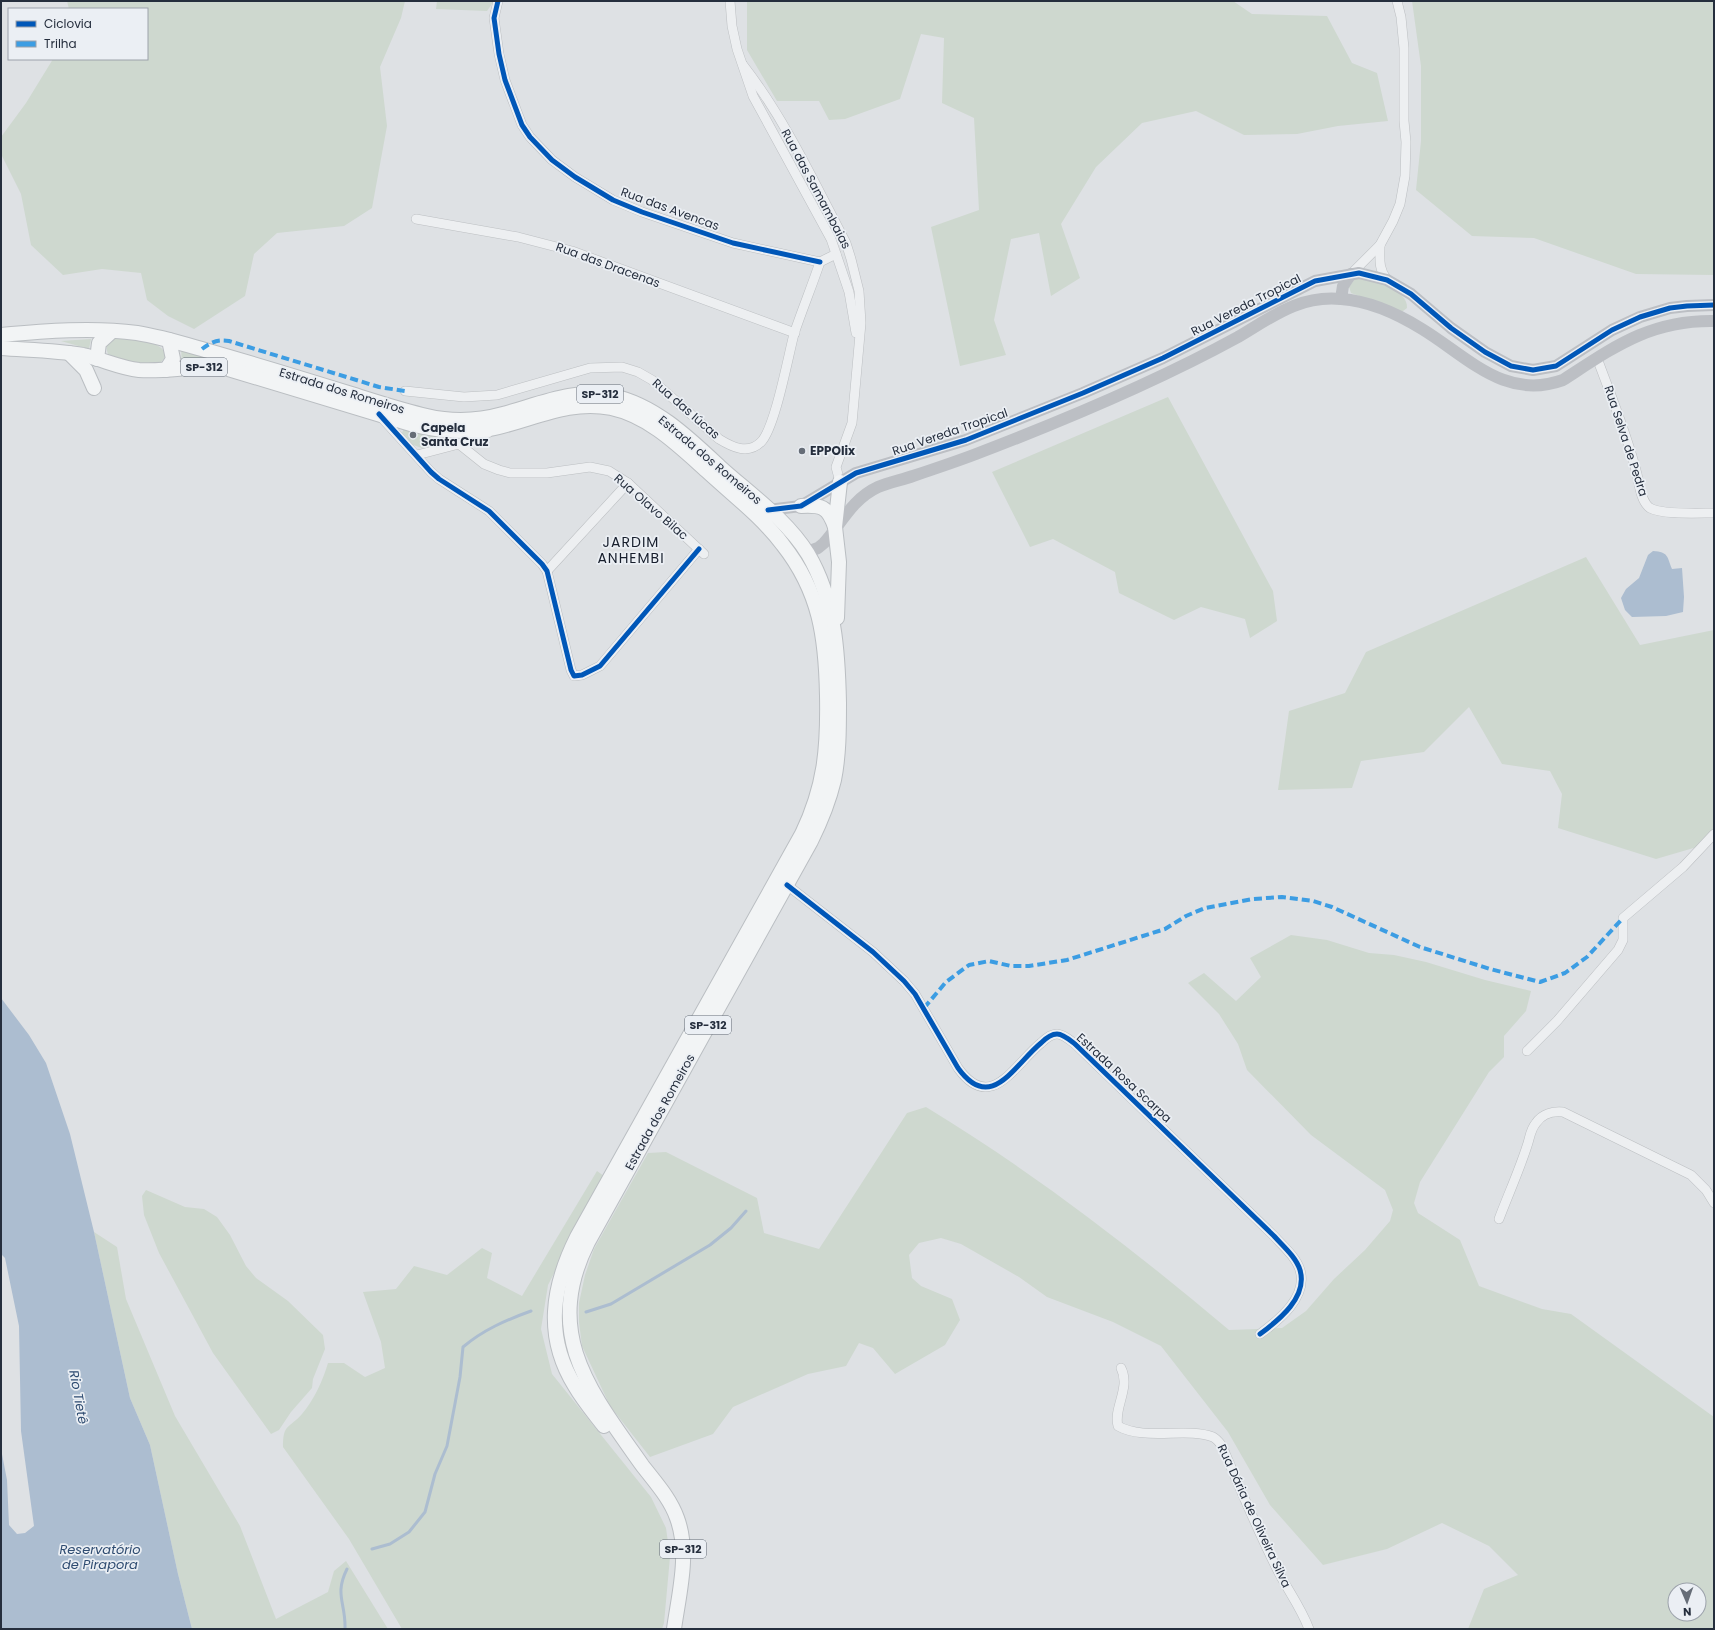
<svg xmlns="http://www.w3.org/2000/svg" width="1715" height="1630" font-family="Poppins,sans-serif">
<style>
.green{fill:#ced8cf;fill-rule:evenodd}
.water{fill:#acbdd0}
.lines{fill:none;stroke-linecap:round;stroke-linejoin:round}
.stream{stroke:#acbdd0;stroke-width:3}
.street-casing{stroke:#bcbfc2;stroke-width:10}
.primary-casing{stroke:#babec2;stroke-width:16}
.street{stroke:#edeff1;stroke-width:9}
.secondary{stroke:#bcbfc4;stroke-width:12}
.primary{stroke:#f2f4f5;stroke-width:14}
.quiet{stroke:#3c9de3;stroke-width:4;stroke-dasharray:8 4;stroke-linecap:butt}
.cycleway-casing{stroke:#ebeff4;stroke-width:8}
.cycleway{stroke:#0057b8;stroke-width:5}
.poi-dot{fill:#666d77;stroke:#ebeff4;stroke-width:1.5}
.labels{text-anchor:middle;stroke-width:3.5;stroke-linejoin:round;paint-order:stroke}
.shield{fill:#ebeff4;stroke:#606874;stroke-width:1}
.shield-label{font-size:11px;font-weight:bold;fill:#252e3d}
.street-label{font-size:12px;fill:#252e3d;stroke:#ebeff4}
.poi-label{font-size:12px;font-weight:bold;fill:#252e3d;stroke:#ebeff4;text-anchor:start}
.water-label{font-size:13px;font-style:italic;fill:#2f4c71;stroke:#ebeff4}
.quarter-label{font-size:14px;letter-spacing:1px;fill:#181f2d;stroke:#ebeff4}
</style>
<rect width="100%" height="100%" fill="#dee1e4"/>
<g class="green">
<polygon points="67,1 405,1 401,18 380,67 387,126 372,208 344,226 277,233 254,254 245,296 194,329 168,316 147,300 141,273 102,269 63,275 31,245 21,194 1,154 1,137 26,103 53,59 147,59 147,9 69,9"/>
<polygon points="437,1 494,1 487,11 436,9"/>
<polygon points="747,1 1233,1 1252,14 1327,16 1352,63 1377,73 1388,121 1338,126 1297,134 1244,135 1196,111 1142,123 1096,167 1061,224 1080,278 1051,296 1039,233 1011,239 994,320 1006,355 960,366 931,227 979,210 974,118 942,103 944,38 921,34 900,99 845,119 829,120 819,101 777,101 747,50"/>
<polygon points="1412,1 1714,1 1714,275 1636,274 1534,238 1472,236 1416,190 1421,141 1421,66"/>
<path d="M1357,278C1372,279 1408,289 1407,308L1403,311H1399L1351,293L1349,287L1354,280Z"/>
<polygon points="91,339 89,349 61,341"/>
<path d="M113,339C128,339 163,339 166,356L161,362C143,365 125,362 108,354C105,346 107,344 113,339Z"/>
<polygon points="181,349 221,360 182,363"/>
<polygon points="1168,397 1273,591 1277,621 1250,638 1245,619 1201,607 1174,620 1119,593 1115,572 1053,539 1030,547 992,472"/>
<polygon points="404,428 474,437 422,448 413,445 402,433"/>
<polygon points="1586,557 1640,645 1714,630 1714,842 1656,859 1558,828 1562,794 1550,771 1502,764 1469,707 1424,752 1361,761 1352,788 1278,790 1289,711 1345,693 1366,652"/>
<path d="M1291,935L1327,940L1369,953L1394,955L1426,962L1485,980L1531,991L1526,1011L1504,1036V1057L1489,1072L1420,1182L1414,1203L1418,1213L1460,1240L1479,1286L1542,1309L1571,1314L1714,1417V1629H1468L1484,1589L1518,1575L1489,1546L1442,1523L1387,1549L1323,1565L1270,1505L1228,1432L1161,1346L1113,1322L1047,1297L1019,1277L961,1244L941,1238L919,1243L909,1255L912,1278L921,1286L952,1299L960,1320L945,1345L895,1374L873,1348L859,1343L846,1366L808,1374L733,1407L713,1434L650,1457L610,1406L582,1346L579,1322V1303L585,1275L594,1249L648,1153L666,1152L757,1198L764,1233L819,1249L907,1113L926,1107C1033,1172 1133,1249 1229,1330L1282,1328L1306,1311L1334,1279L1365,1250L1390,1221L1393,1210L1385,1190L1311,1135L1247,1070L1238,1044L1219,1014L1188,983L1204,973L1236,1001L1261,977L1250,958ZM1675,1590H1699V1614H1675Z"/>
<path d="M597,1171L604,1176L548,1285L541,1329L552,1374L651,1497L666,1528L670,1557L664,1623L662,1629H402L349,1539L283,1447C283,1423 289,1429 302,1414C314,1400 323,1380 328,1363H344L365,1377L385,1368L381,1342L363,1292L396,1289L414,1266L447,1275L482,1248L492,1253L487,1278L522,1296Z"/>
<polygon points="146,1190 185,1207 204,1209 217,1217 230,1235 246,1266 256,1278 288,1301 323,1335 325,1349 313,1379 312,1388 291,1412 279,1430 271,1434 213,1353 159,1253 144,1215 142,1196"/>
<polygon points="94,1232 117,1247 126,1299 175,1416 240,1526 276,1619 328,1592 334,1571 346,1561 388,1629 192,1629 178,1574 150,1445 130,1398"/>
</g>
<g class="water">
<path d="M1653,551C1669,552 1667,557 1672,569L1682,568L1684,597L1683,612L1666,616L1632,617L1625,610L1621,598L1626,589L1639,578L1648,555Z"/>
<polygon points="1,998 29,1035 46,1063 70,1134 94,1232 130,1398 150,1445 178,1574 192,1629 1,1629 1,1449 7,1480 9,1525 17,1534 25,1533 34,1526 21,1431 19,1326 5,1258 1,1254"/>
</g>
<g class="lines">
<g class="stream">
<polyline points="586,1312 611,1304 710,1245 731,1228 746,1211"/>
<path d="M372,1549L390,1544L409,1532L425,1512L435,1474L447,1446L460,1377L463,1347C483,1330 506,1320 531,1311"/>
<path d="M345,1629C346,1603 334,1595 347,1569"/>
</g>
<g class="street-casing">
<g id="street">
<polyline points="498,1 494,18 499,54 505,80 522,125 530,137 552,160 575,177 613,200 642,212 733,243 820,262"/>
<polyline points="730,1 732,26 737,49 753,96 831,239 849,292 856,333"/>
<path d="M743,65C785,119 814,182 846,243L851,259L859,291L861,323L852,423L836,467L840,482"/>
<polyline points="416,219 518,237 572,251 795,333"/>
<path d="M1380,245C1380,259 1378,268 1387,280"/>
<polyline points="1351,274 1380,245 1393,221 1400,204 1405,176 1406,142 1404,121 1404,48 1401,17 1397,1"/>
<path d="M1597,358C1611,396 1627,434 1637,474C1639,484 1641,502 1650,508C1662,515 1699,513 1714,513"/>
<path d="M405,391L464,397L497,395L590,368L622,367L638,372L652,380L719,439C732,447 748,455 761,442C775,428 788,357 794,334C802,310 812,286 820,262L836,254"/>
<polyline points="381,417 431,472 439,479 489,511 542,564 547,571 571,670 574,676 582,675 600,666 699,549"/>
<polyline points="459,444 484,464 499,470 510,473 547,473 590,467 609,471 628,483 704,554"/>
<polyline points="417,455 459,444 488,433"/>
<polyline points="547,571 628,483"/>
<path d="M787,885L873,952L904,981L915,994L958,1068C991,1114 1014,1065 1041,1043C1045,1039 1051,1034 1057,1034C1063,1034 1070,1040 1075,1044L1274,1236C1283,1246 1296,1257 1300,1270C1308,1297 1279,1320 1260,1334"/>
<polyline points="1527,1051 1557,1021 1618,950 1623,940 1623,918 1683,867 1714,834"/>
<path d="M1499,1219C1508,1195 1519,1171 1527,1146C1530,1138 1530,1130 1536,1123C1542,1114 1553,1111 1563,1112L1691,1175L1706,1190L1714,1203"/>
<path d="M1121,1368C1131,1388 1113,1408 1118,1426C1144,1441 1187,1427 1213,1437C1217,1439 1219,1442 1222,1446C1239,1486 1256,1527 1276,1567C1286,1588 1301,1607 1309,1629"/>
</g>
</g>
<g class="primary-casing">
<g id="primary">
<path d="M1,335C45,331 93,327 137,333C162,337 187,345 212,352C257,365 303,379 348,393C374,401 400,410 427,416C452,422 478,421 503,414C540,404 574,388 613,396C655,405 689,438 720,467C750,494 787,520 808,554C835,600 838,652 839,703C839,729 839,755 834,780C829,801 821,821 811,841L588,1242C542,1334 590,1391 642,1465C655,1482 670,1498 677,1518C690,1553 679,1593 674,1629"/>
<path d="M1,348C28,350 56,350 83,355C102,359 120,368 139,370C168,372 196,365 225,368L414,425C439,431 464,433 490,429C531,421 568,399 611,408C649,416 679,446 707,471C733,495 762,517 783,545C820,592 826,638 827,696C828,748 825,786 802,834L577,1237C552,1287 544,1336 575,1386C583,1400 594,1413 604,1426"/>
<polyline points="69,353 86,370 94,388"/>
<polyline points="97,359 99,343 111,332"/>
<polyline points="166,370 173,359 169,340"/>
<path d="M801,506C821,505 828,506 835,527"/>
<polyline points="837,618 839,562 835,527 840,482"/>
</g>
</g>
<use href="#street" class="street"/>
<g class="secondary">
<polyline points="1341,299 1343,286 1351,274"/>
<polyline points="768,510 801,506 856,473 966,440 1083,393 1163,358 1315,281 1359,273 1387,280 1411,294 1451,328 1485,352 1511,366 1533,370 1556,366 1612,330 1640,317 1670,308 1687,306 1714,305"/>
<path d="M807,552L818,548L824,543C841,524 852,499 878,487C889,482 902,480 913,476C934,469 955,462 976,454C1065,420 1154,383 1238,337C1272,317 1299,295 1341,299C1369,301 1398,314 1422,329C1468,357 1505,401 1563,380C1614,347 1650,320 1714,321"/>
</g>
<use href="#primary" class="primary"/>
<g class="quiet">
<path d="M202,349C211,342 218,339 229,341L379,387L405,391"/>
<polyline points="924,1008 946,982 969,965 989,961 1011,966 1029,966 1067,960 1165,929 1186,916 1205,908 1253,899 1282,897 1313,901 1332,907 1420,947 1490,969 1540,982 1565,973 1587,957 1623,918"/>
</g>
<g class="cycleway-casing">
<g id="cycleway">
<polyline points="498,1 494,18 499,54 505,80 522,125 530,137 552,160 575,177 613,200 642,212 733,243 820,262"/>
<polyline points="379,414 431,472 439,479 489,511 542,564 547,571 571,670 574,676 582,675 600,666 699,549"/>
<polyline points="768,510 801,506 856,473 966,440 1083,393 1163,358 1315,281 1359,273 1387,280 1411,294 1451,328 1485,352 1511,366 1533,370 1556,366 1612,330 1640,317 1670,308 1687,306 1714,305"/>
<path d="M787,885L873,952L904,981L915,994L958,1068C991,1114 1014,1065 1041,1043C1045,1039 1051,1034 1057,1034C1063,1034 1070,1040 1075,1044L1274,1236C1283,1246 1296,1257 1300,1270C1308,1297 1279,1320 1260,1334"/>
</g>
</g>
<use href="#cycleway" class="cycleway"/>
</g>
<g class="poi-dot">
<circle cx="413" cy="435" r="4"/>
<circle cx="802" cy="451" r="4"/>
</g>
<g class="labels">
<g class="shield">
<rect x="181" y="358" width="46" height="18" rx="3"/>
<rect x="577" y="385" width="46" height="18" rx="3"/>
<rect x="685" y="1016" width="46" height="18" rx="3"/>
<rect x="660" y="1540" width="46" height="18" rx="3"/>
</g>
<g class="shield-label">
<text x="204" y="371">SP-312</text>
<text x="600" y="398">SP-312</text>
<text x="708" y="1029">SP-312</text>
<text x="683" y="1553">SP-312</text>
</g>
<g class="street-label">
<text transform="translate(816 189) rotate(62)" y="4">Rua das Samambaias</text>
<text transform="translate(670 209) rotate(20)" y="4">Rua das Avencas</text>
<text transform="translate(608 265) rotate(20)" y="4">Rua das Dracenas</text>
<text transform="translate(1246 305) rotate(-27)" y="4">Rua Vereda Tropical</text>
<text transform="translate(342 391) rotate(17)" y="4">Estrada dos Romeiros</text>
<text transform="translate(686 409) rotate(41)" y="4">Rua das Iúcas</text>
<text transform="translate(950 432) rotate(-19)" y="4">Rua Vereda Tropical</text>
<text transform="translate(1626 441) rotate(72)" y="4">Rua Selva de Pedra</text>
<text transform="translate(710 460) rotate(40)" y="4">Estrada dos Romeiros</text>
<text transform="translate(651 507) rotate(41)" y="4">Rua Olavo Bilac</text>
<text transform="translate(1124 1078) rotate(43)" y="4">Estrada Rosa Scarpa</text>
<text transform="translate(660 1112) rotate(-61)" y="4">Estrada dos Romeiros</text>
<text transform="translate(1254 1516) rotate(65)" y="4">Rua Dária de Oliveira Silva</text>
</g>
<g class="poi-label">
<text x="421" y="432">Capela<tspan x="421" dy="14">Santa Cruz</tspan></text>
<text x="810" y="455">EPPOlix</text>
</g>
<g class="water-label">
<text transform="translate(79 1397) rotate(80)" y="5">Rio Tietê</text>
<text x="100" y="1554">Reservatório<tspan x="100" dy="15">de Pirapora</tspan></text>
</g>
<g class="quarter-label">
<text x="631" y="547">JARDIM<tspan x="631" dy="16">ANHEMBI</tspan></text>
</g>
</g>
<rect width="1715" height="1630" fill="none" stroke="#252e3d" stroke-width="4"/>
<rect x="8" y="8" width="140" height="52" fill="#ebeff4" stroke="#9ca2ab"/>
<rect x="16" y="21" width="20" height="6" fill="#0057b8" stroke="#9ca2ab"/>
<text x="44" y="28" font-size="12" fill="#252e3d">Ciclovia</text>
<rect x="16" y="41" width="20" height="6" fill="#3c9de3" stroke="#9ca2ab"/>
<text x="44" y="48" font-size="12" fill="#252e3d">Trilha</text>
<g transform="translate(1687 1602) rotate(178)"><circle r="19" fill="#ebeff4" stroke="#9ca2ab"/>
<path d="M0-3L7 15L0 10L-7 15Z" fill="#666d77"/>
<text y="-6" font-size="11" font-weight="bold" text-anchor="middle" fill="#252e3d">N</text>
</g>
</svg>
